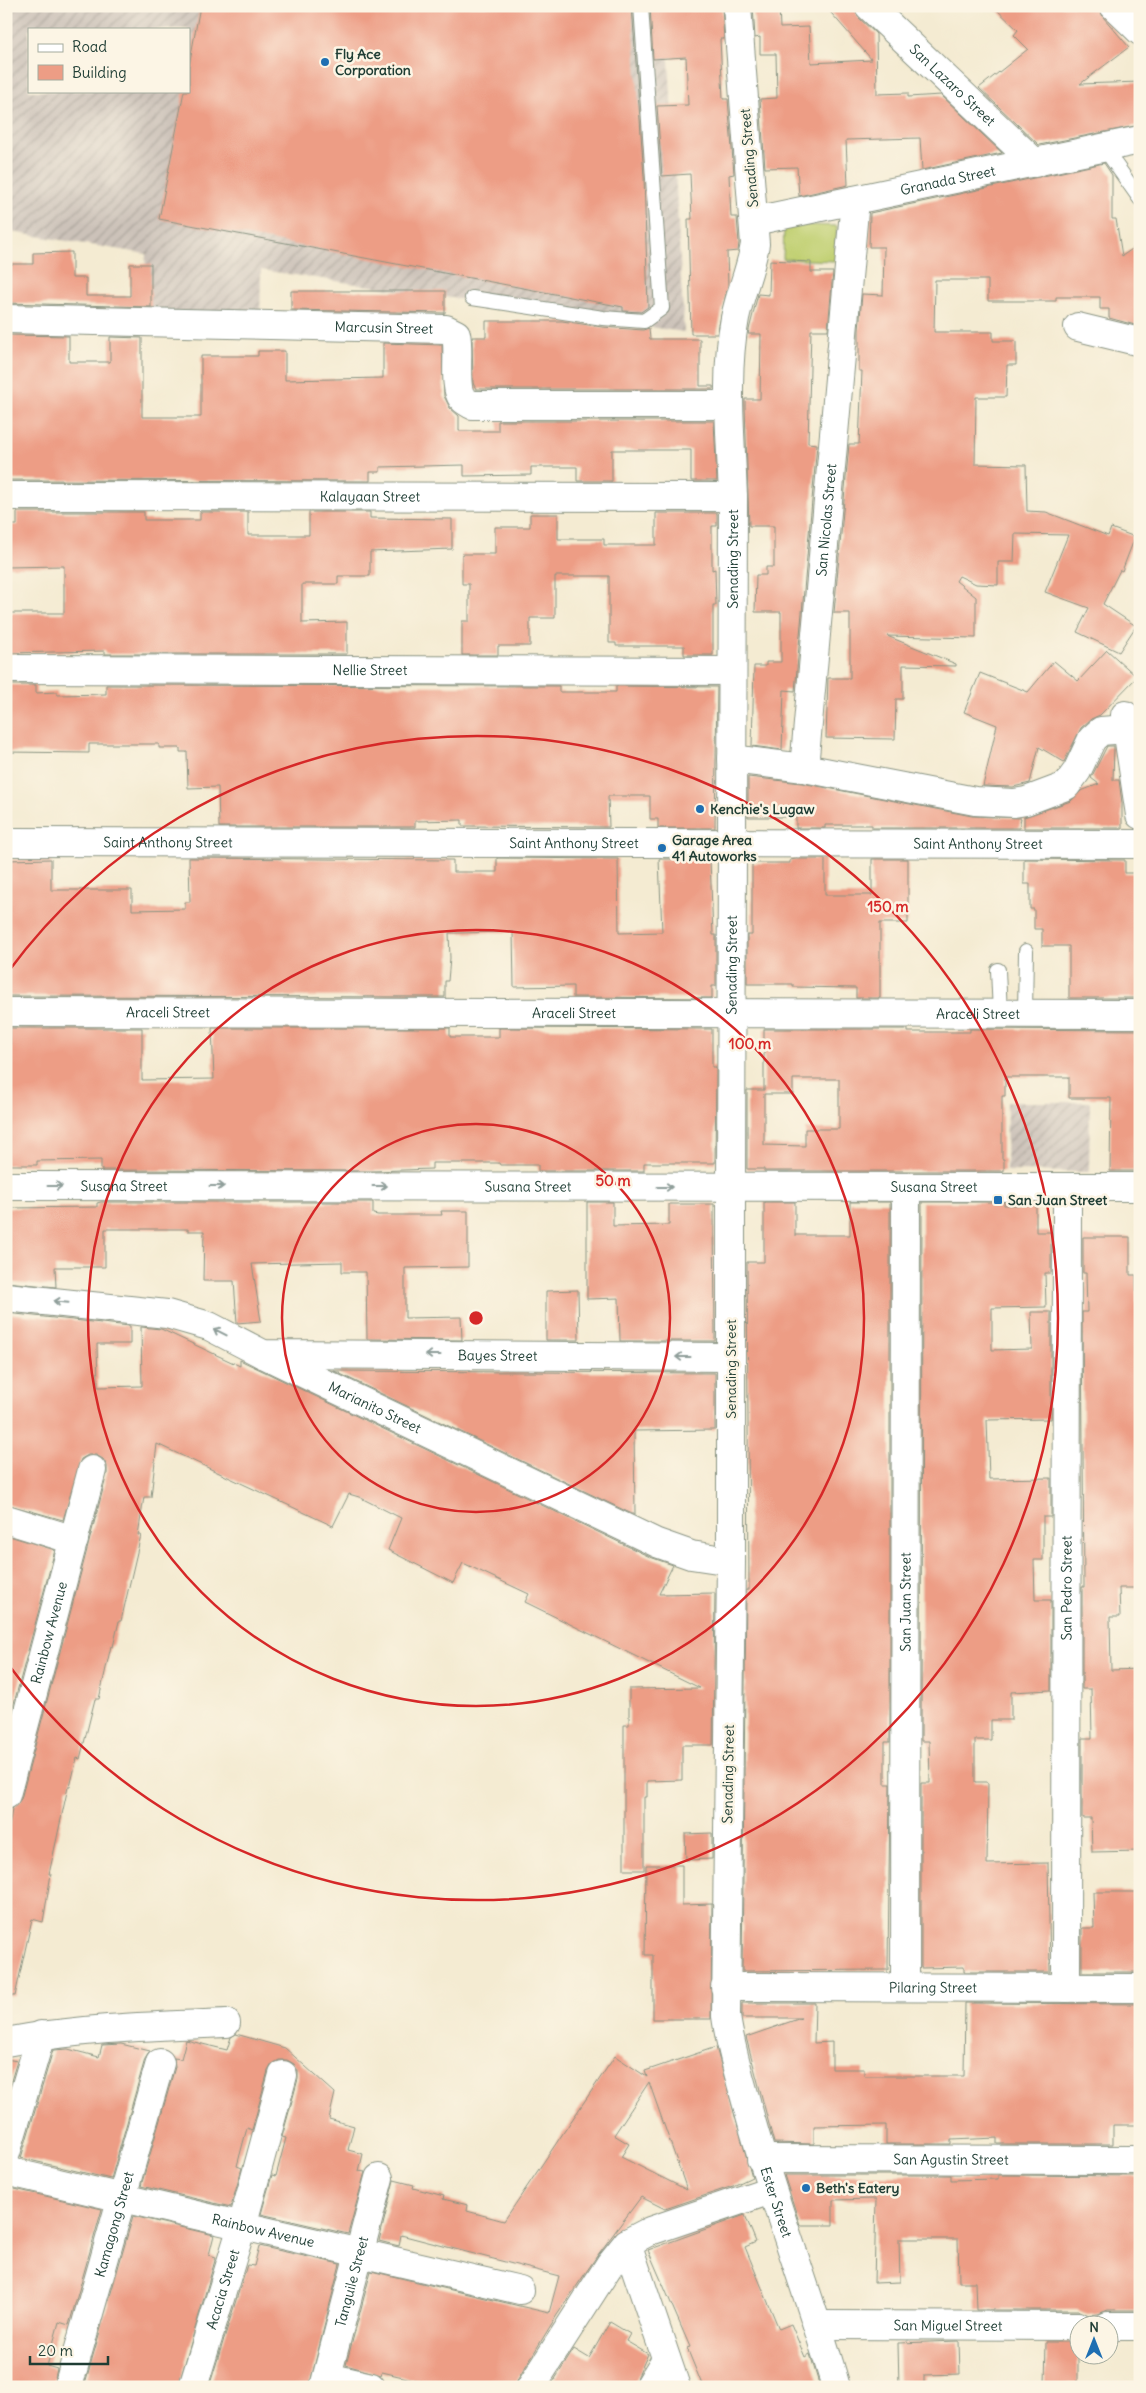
<svg xmlns="http://www.w3.org/2000/svg" width="1146" height="2393" font-family="Delius,sans-serif">
<style>
.industrial{fill:url(#industrial-furrows);fill-rule:evenodd}
.pitch{fill:#c1d072;stroke:#708653}
.building{fill:#ed9d85;fill-rule:evenodd}
.lines{fill:none;stroke-linecap:round;stroke-linejoin:round}
.lane-casing{stroke:#8a9483;stroke-width:16}
.street-casing{stroke:#8a9483;stroke-width:30}
.secondary-casing{stroke:#8a9483;stroke-width:30}
.lane{stroke:#fff;stroke-width:14}
.street{stroke:#fff;stroke-width:28}
.secondary{stroke:#fff;stroke-width:28}
.oneway{stroke:#8f9e9a}
.ring{fill:none;stroke:#d62828;stroke-width:2.5}
.poi-dot{fill:#1f6fb2;stroke:#fcf5e5;stroke-width:2}
.labels{text-anchor:middle;stroke-width:5;stroke-linejoin:round;paint-order:stroke}
.poi-label{font-size:14px;font-weight:bold;fill:#1f3d34;stroke:#fcf5e5;text-anchor:start}
.street-label{font-size:14px;fill:#1f3d34;stroke:#fcf5e5}
.centre{fill:#d62828;stroke:#fcf5e5;stroke-width:2.5}
.ring-label{font-size:15px;text-anchor:middle;font-weight:bold;fill:#d62828;stroke:#fcf5e5;stroke-width:5;stroke-linejoin:round;paint-order:stroke}
</style>
<defs>
<pattern id="industrial-furrows" width="10" height="10" patternUnits="userSpaceOnUse" patternTransform="scale(1.25)"><rect width="10" height="10" fill="#ccc2b9"/><path d="M-1 1l2-2M0 10L10 0M9 11l2-2" fill="none" stroke="#a59f97"/></pattern>
</defs>
<rect width="100%" height="100%" fill="#fcf5e5"/>
<filter id="ink" filterUnits="userSpaceOnUse"><feTurbulence type="fractalNoise" baseFrequency=".02" numOctaves="2"/><feDisplacementMap in="SourceGraphic" scale="10" xChannelSelector="R" yChannelSelector="G"/><feConvolveMatrix kernelMatrix="1 2 1 2 8 2 1 2 1" color-interpolation-filters="sRGB"/></filter>
<filter id="wash" filterUnits="userSpaceOnUse"><feTurbulence type="fractalNoise" baseFrequency=".0096" numOctaves="4" result="noise"/><feDisplacementMap in="SourceGraphic" scale="20" xChannelSelector="R" yChannelSelector="G"/><feGaussianBlur stdDeviation="1.12" result="paint"/><feColorMatrix in="noise" values="0 0 0 0 0 0 0 0 0 0 0 0 0 0 0 0 0 1.4 0 .05"/><feComposite in="paint" operator="in"/></filter>
<g filter="url(#wash)">
<rect width="100%" height="100%" fill="#f4ebd2"/>
<g class="industrial">
<path d="M6,6H666L684,332L261,270L260,321L142,317L146,254L6,231ZM29,29H189V91H29Z"/>
<polygon points="1007,1102 1090,1102 1089,1172 1006,1171"/>
</g>
<polygon class="pitch" points="784,224 837,226 835,261 783,259"/>
<g id="blocks">
<g class="building">
<polygon points="200,6 632,6 644,177 648,307 641,312 623,311 623,307 159,219 184,91 189,91 189,66"/>
<polygon points="650,6 722,6 724,39 720,39 723,99 728,99 734,174 729,175 731,217 737,217 739,243 738,251 727,252 728,285 717,334 691,334 688,219 692,219 690,174 662,176 657,106 688,105 686,57 653,59"/>
<polygon points="753,6 779,6 780,28 809,27 811,63 872,60 825,6 854,6 858,17 876,34 877,94 908,93 908,97 941,95 1002,153 922,170 920,138 846,140 848,185 799,196 797,167 765,168 760,99 777,98 776,54 760,54 760,37 755,38"/>
<polygon points="993,6 1099,6 1103,17 1129,47 1080,84 1140,82 1140,125 1039,145 979,88 1028,49 1014,35 1018,30"/>
<polygon points="1104,163 1112,175 1112,219 1116,219 1122,256 1138,245 1139,326 1109,318 1109,309 1100,309 1100,297 1056,297 1056,301 988,301 988,280 935,280 934,332 993,332 993,341 1016,341 1016,365 1007,365 1006,397 976,397 975,464 1026,465 1027,511 1046,512 1108,536 1111,528 1135,537 1122,571 1120,570 1103,604 1136,626 1119,652 1077,632 1089,608 1045,592 1068,535 1015,534 1014,562 998,562 998,585 976,584 959,576 956,581 976,597 976,638 887,636 956,664 956,666 903,665 903,699 896,699 895,739 826,738 828,678 850,678 850,613 834,613 849,444 859,444 862,371 859,371 859,330 862,294 883,295 884,247 869,247 870,213"/>
<polygon points="72,252 72,278 86,278 86,296 130,296 130,264 151,264 151,307 6,303 6,264 33,264 33,253"/>
<polygon points="770,260 811,262 811,272 833,272 828,330 811,330 808,443 817,444 795,691 784,690 782,750 752,746 754,666 766,666 766,662 781,662 781,612 755,612 756,575 766,575 766,567 774,567 774,526 749,526 745,407 745,399 760,399 761,334 748,334 758,294 769,295"/>
<polygon points="291,291 445,291 445,313 291,310"/>
<polygon points="486,321 562,321 602,327 643,330 649,328 650,339 700,339 700,386 713,386 713,389 476,389 473,383 472,337 486,337"/>
<polygon points="6,335 69,336 69,362 110,362 110,337 142,338 142,417 201,417 201,356 258,356 258,351 285,351 285,380 383,378 383,343 442,345 444,396 450,408 459,416 459,431 498,431 498,421 714,421 717,481 691,481 691,450 612,450 612,481 577,481 577,467 531,467 531,475 464,476 464,465 380,467 380,472 370,472 370,481 6,480"/>
<polygon points="17,512 144,512 144,520 200,520 200,512 248,512 248,535 309,535 309,512 370,512 370,518 452,519 452,549 370,552 370,576 338,576 338,584 302,584 302,623 347,622 347,654 105,654 105,651 6,653 6,613 64,613 64,566 6,567 6,525 17,525"/>
<polygon points="656,513 717,513 717,526 712,526 712,570 715,569 716,605 713,605 713,655 684,655 684,646 616,646 616,643 609,643 609,576 555,576 555,618 530,618 530,646 498,646 498,655 462,655 462,621 469,621 469,584 462,584 462,554 495,554 495,527 530,527 530,514 558,514 558,539 604,539 604,545 656,545"/>
<polygon points="1107,650 1137,677 1100,715 1091,719 1081,728 1064,762 1039,747 1030,783 1013,787 983,786 997,725 964,712 980,673 1028,692 1054,661 1078,681"/>
<polygon points="6,685 36,685 36,693 57,692 57,695 106,694 106,685 559,686 559,692 616,692 616,686 717,687 715,828 658,828 658,819 650,819 650,796 608,796 609,827 462,826 462,820 415,821 415,827 219,827 218,787 188,788 187,752 180,752 180,748 159,748 159,744 89,744 89,753 6,752"/>
<polygon points="1107,746 1114,746 1113,780 1119,780 1122,803 1122,828 1024,828 1024,817 1071,801 1081,791 1099,784 1091,778"/>
<polygon points="748,777 802,783 972,816 1021,818 1019,828 872,828 872,825 825,825 825,828 796,828 796,817 748,817"/>
<polygon points="189,858 453,860 453,872 497,872 497,858 618,859 619,933 662,932 659,859 710,859 713,935 716,935 716,986 712,986 712,998 573,997 573,986 514,987 513,932 449,933 450,958 448,981 445,981 445,997 6,996 6,860 51,859 51,890 132,890 132,910 185,909 185,902 190,902"/>
<polygon points="796,859 825,859 825,895 872,895 872,859 908,859 908,923 880,923 880,998 856,998 856,988 793,987 793,984 747,984 747,935 752,935 752,863 790,863 790,860"/>
<polygon points="1024,859 1125,860 1125,873 1140,873 1140,998 1069,998 1069,946 1042,946 1042,929 1034,929 1034,909 1030,909 1030,884 1024,884"/>
<polygon points="10,1028 142,1028 142,1080 214,1079 212,1028 450,1028 450,1037 499,1037 499,1028 712,1029 712,1067 716,1067 715,1163 644,1163 644,1171 538,1171 538,1165 500,1165 499,1163 432,1163 432,1169 373,1171 101,1170 101,1160 37,1161 37,1165 6,1165 6,1082 10,1082"/>
<path d="M764,1029H908V1032H970V1029L1138,1030L1140,1149H1135V1171H1110L1111,1098H1069V1077H1005V1096H1002V1159H1004V1171H764V1169H747V1090H764ZM793,1079H839V1129H805V1146L764,1145V1094H793Z"/>
<polygon points="101,1202 373,1202 373,1214 378,1215 442,1215 441,1211 468,1211 468,1267 405,1268 405,1318 461,1317 462,1340 367,1339 366,1272 342,1272 342,1262 252,1264 261,1321 237,1323 234,1281 203,1281 204,1231 188,1231 188,1229 105,1229 105,1267 55,1267 56,1287 6,1282 7,1208 97,1207 97,1203"/>
<polygon points="587,1202 613,1202 613,1226 669,1225 669,1204 714,1204 715,1341 620,1341 619,1298 587,1299"/>
<polygon points="764,1202 795,1202 795,1235 850,1235 850,1202 890,1202 890,1742 885,1742 885,1784 890,1784 888,1970 742,1971 746,1590 749,1590 747,1262 764,1262"/>
<polygon points="922,1202 1004,1202 1004,1205 1036,1205 1036,1232 1051,1232 1051,1273 1045,1273 1046,1307 992,1308 992,1350 1032,1349 1031,1312 1051,1312 1051,1419 987,1420 989,1479 1051,1478 1051,1517 1043,1517 1043,1560 1034,1560 1035,1600 1051,1600 1051,1690 1011,1692 1011,1720 991,1720 991,1740 975,1740 975,1782 988,1782 987,1864 1048,1863 1050,1972 964,1972 964,1967 921,1968 921,1783 930,1783 929,1741 921,1741"/>
<polygon points="1083,1237 1130,1237 1130,1275 1136,1275 1137,1321 1140,1321 1140,1588 1119,1588 1120,1617 1110,1617 1111,1670 1140,1669 1140,1851 1092,1852 1091,1818 1082,1818 1082,1738 1092,1738 1091,1689 1082,1689 1082,1587 1084,1587 1082,1312 1087,1312 1086,1273 1083,1273"/>
<polygon points="578,1290 579,1340 546,1340 546,1291"/>
<polygon points="6,1313 130,1326 130,1344 97,1344 98,1387 142,1386 141,1327 161,1329 240,1366 240,1360 650,1557 673,1565 659,1594 715,1593 713,1745 682,1745 682,1780 647,1781 647,1797 644,1797 644,1870 624,1870 624,1725 629,1725 629,1689 700,1688 525,1602 529,1594 463,1563 453,1583 388,1550 401,1518 359,1497 349,1494 333,1526 157,1444 151,1497 144,1497 138,1535 141,1535 121,1621 119,1621 113,1647 111,1646 99,1699 95,1699 80,1759 77,1758 70,1787 68,1787 49,1874 51,1874 43,1922 32,1919 15,1996 6,1995 6,1845 12,1809 21,1799 107,1474 107,1466 103,1459 96,1455 88,1455 81,1459 63,1520 6,1504"/>
<polygon points="334,1371 715,1373 715,1430 634,1431 635,1514 632,1514"/>
<polygon points="6,1535 55,1550 6,1733"/>
<polygon points="712,1833 712,1859 686,1860 685,1834"/>
<polygon points="646,1865 682,1865 682,1905 712,1904 711,2019 653,2019 653,1955 645,1955"/>
<polygon points="1093,1892 1140,1892 1140,1972 1082,1972 1082,1928 1094,1928"/>
<polygon points="742,2003 815,2003 814,2043 832,2042 832,2069 864,2069 864,2076 964,2076 965,2003 1140,2004 1140,2125 1113,2125 1113,2144 997,2144 997,2138 951,2140 951,2144 886,2144 886,2125 814,2126 814,2144 774,2143 746,2037 801,2018 742,2018"/>
<polygon points="236,2034 285,2048 335,2093 329,2119 354,2126 348,2150 363,2154 359,2171 365,2172 348,2234 261,2214 272,2175 276,2176 286,2138 282,2137 298,2079 298,2071 294,2064 287,2060 279,2060 272,2064 268,2071 252,2130 247,2128 237,2166 242,2168 231,2207 141,2186 175,2067 174,2058 181,2059 186,2040 227,2050 231,2037"/>
<polygon points="121,2044 150,2051 145,2059 111,2179 21,2158 53,2050 68,2049 99,2057 102,2045"/>
<path d="M716,2047L752,2177L733,2186L665,2209L641,2197L597,2256L557,2315L518,2379L515,2387H445L382,2372L381,2375L346,2365L371,2271L549,2313L559,2276L401,2235L399,2246L379,2241L394,2180L414,2185L413,2188L444,2196L443,2199L468,2205L467,2211L504,2221L615,2056L647,2077L645,2071ZM649,2082L650,2085L687,2190L621,2157L629,2144L614,2135Z"/>
<polygon points="6,2059 17,2061 6,2097"/>
<polygon points="784,2175 951,2175 951,2180 998,2179 998,2175 1140,2176 1139,2310 1108,2310 1098,2314 1088,2315 1078,2310 976,2310 975,2282 959,2282 958,2239 899,2239 900,2282 874,2283 876,2199 833,2200 833,2225 800,2225"/>
<polygon points="6,2187 102,2209 69,2325 59,2322 47,2366 57,2369 53,2387 6,2387"/>
<polygon points="745,2215 756,2242 745,2247 779,2329 791,2324 805,2357 810,2354 820,2387 703,2387 687,2348 690,2347 648,2250"/>
<polygon points="133,2216 214,2235 209,2255 216,2257 178,2387 84,2387"/>
<polygon points="259,2246 340,2264 309,2387 209,2387 247,2265 254,2266"/>
<polygon points="610,2322 630,2334 626,2341 648,2354 633,2387 550,2387 574,2349 589,2358"/>
<polygon points="959,2341 960,2374 924,2375 924,2387 899,2387 898,2343"/>
<polygon points="1046,2342 1078,2342 1078,2385 1045,2384"/>
</g>
</g>
</g>
<g filter="url(#ink)">
<use href="#blocks" fill-opacity="0" stroke="#8a9483" stroke-width="1"/>
<g class="lines">
<g class="lane-casing">
<g id="lane">
<polyline points="1104,148 1140,199"/>
<polyline points="472,298 603,318 644,321 662,308 641,6"/>
<polyline points="998,970 1000,1013"/>
<polyline points="1025,1013 1026,951"/>
</g>
</g>
<g class="street-casing">
<g id="street">
<path id="s1" d="M869,6L1035,163"/>
<polyline points="1114,6 1140,31"/>
<path id="s2" d="M754,221L1140,140"/>
<path id="s3" d="M6,319L446,329L456,334C460,351 453,386 462,398C464,401 469,403 472,405H729"/>
<polyline points="1078,327 1140,342"/>
<path id="s4" d="M6,496L733,497"/>
<path id="s5" d="M6,669L732,671"/>
<polyline points="1125,715 1140,815"/>
<polyline points="732,759 804,768 975,801 1014,803 1026,801 1066,786 1077,771 1092,739 1101,731 1127,729"/>
<path id="s6" d="M804,768L855,200"/>
<path id="s7" d="M6,842L1140,844"/>
<path id="s8" d="M6,1012L1140,1014"/>
<path id="s9" d="M731,1187L733,497C731,438 724,376 735,318C740,293 751,269 755,244L737,6"/>
<path id="s10" d="M263,1354L657,1543L691,1555L731,1561"/>
<polyline points="6,1519 74,1540"/>
<path id="s11" d="M6,1795L92,1470"/>
<path id="s12" d="M725,1987L1140,1988"/>
<path id="s13" d="M905,1987L906,1187"/>
<path id="s14" d="M1066,1988L1067,1187"/>
<path d="M6,2042C79,2028 152,2026 226,2023"/>
<polyline points="6,2153 41,2035"/>
<path id="s15" d="M761,2159L1140,2160"/>
<path id="s16" d="M6,2171L520,2290"/>
<polyline points="627,2243 676,2387"/>
<path id="s17" d="M818,2325L1078,2326"/>
<polyline points="1108,2326 1140,2326"/>
<polyline points="327,2377 371,2387"/>
<path id="s18" d="M68,2387L160,2063"/>
<path id="s19" d="M193,2387L242,2226L283,2075"/>
<path id="s20" d="M324,2387L379,2178"/>
<polyline points="531,2387 610,2264 627,2243 650,2231 771,2190"/>
<polyline points="649,2387 666,2359"/>
</g>
</g>
<g class="secondary-casing">
<g id="secondary">
<path id="s21" d="M6,1186L1140,1187"/>
<path id="s22" d="M731,1187V1561L726,2016C730,2046 739,2075 747,2105C772,2200 809,2292 836,2387"/>
<path id="s23" d="M6,1297L167,1314L209,1326L263,1354L731,1357"/>
</g>
</g>
<use href="#lane" class="lane"/>
<use href="#street" class="street"/>
<use href="#secondary" class="secondary"/>
</g>
<defs><path id="oneway-shaft" d="M-6 0H5M1.5-3L5.5 0L1.5 3" fill="none" stroke-width="1.6" stroke-linecap="round" stroke-linejoin="round" transform="scale(1.25)"/></defs>
<g class="oneway">
<use href="#oneway-shaft" transform="translate(55 1186)"/>
<use href="#oneway-shaft" transform="translate(217 1186)"/>
<use href="#oneway-shaft" transform="translate(380 1186)"/>
<use href="#oneway-shaft" transform="translate(665 1187)"/>
<use href="#oneway-shaft" transform="translate(61 1302) rotate(-175)"/>
<use href="#oneway-shaft" transform="translate(220 1332) rotate(-153)"/>
<use href="#oneway-shaft" transform="translate(433 1355) rotate(-180)"/>
<use href="#oneway-shaft" transform="translate(683 1357) rotate(-180)"/>
</g>
</g>
<g class="ring">
<circle cx="476" cy="1318" r="194"/>
<circle cx="476" cy="1318" r="388"/>
<path d="M8 972A582 582 0 1 1 8 1664"/>
</g>
<g class="poi-dot">
<circle cx="325" cy="62" r="5"/>
<circle cx="700" cy="809" r="5"/>
<circle cx="662" cy="848" r="5"/>
<rect x="993" y="1195" width="10" height="10" rx="2.5"/>
<circle cx="806" cy="2188" r="5"/>
</g>
<g class="labels">
<g class="poi-label">
<text x="335" y="59">Fly Ace<tspan x="335" dy="16">Corporation</tspan></text>
<text x="710" y="814">Kenchie's Lugaw</text>
<text x="672" y="845">Garage Area<tspan x="672" dy="16">41 Autoworks</tspan></text>
<text x="1008" y="1205">San Juan Street</text>
<text x="816" y="2193">Beth's Eatery</text>
</g>
<g class="street-label">
<text dy="5" stroke="none"><textPath href="#s1" startOffset="115">San Lazaro Street</textPath></text>
<text transform="translate(749 158) rotate(-95)" y="5">Senading Street</text>
<text dy="5" stroke="none"><textPath href="#s2" startOffset="198">Granada Street</textPath></text>
<text dy="5" stroke="none"><textPath href="#s3" startOffset="378">Marcusin Street</textPath></text>
<text dy="5" stroke="none"><textPath href="#s4" startOffset="364">Kalayaan Street</textPath></text>
<text dy="5" stroke="none"><textPath href="#s6" startOffset="249">San Nicolas Street</textPath></text>
<text dy="5" stroke="none"><textPath href="#s9" startOffset="628">Senading Street</textPath></text>
<text dy="5" stroke="none"><textPath href="#s5" startOffset="364">Nellie Street</textPath></text>
<text dy="5" stroke="none"><textPath href="#s7" startOffset="162">Saint Anthony Street</textPath></text>
<text dy="5" stroke="none"><textPath href="#s7" startOffset="568">Saint Anthony Street</textPath></text>
<text dy="5" stroke="none"><textPath href="#s7" startOffset="972">Saint Anthony Street</textPath></text>
<text dy="5" stroke="none"><textPath href="#s9" startOffset="222">Senading Street</textPath></text>
<text dy="5" stroke="none"><textPath href="#s8" startOffset="162">Araceli Street</textPath></text>
<text dy="5" stroke="none"><textPath href="#s8" startOffset="568">Araceli Street</textPath></text>
<text dy="5" stroke="none"><textPath href="#s8" startOffset="972">Araceli Street</textPath></text>
<text dy="5" stroke="none"><textPath href="#s21" startOffset="118">Susana Street</textPath></text>
<text dy="5" stroke="none"><textPath href="#s21" startOffset="522">Susana Street</textPath></text>
<text dy="5" stroke="none"><textPath href="#s21" startOffset="928">Susana Street</textPath></text>
<text dy="5" stroke="none"><textPath href="#s23" startOffset="501">Bayes Street</textPath></text>
<text transform="translate(731 1369) rotate(-90)" y="5">Senading Street</text>
<text dy="5" stroke="none"><textPath href="#s10" startOffset="124">Marianito Street</textPath></text>
<text dy="5" stroke="none"><textPath href="#s14" startOffset="400">San Pedro Street</textPath></text>
<text dy="5" stroke="none"><textPath href="#s13" startOffset="385">San Juan Street</textPath></text>
<text dy="5" stroke="none"><textPath href="#s11" startOffset="168">Rainbow Avenue</textPath></text>
<text transform="translate(728 1774) rotate(-89)" y="5">Senading Street</text>
<text dy="5" stroke="none"><textPath href="#s12" startOffset="208">Pilaring Street</textPath></text>
<text dy="5" stroke="none"><textPath href="#s15" startOffset="190">San Agustin Street</textPath></text>
<text dy="5" stroke="none"><textPath href="#s22" startOffset="1022">Ester Street</textPath></text>
<text dy="5" stroke="none"><textPath href="#s18" startOffset="169">Kamagong Street</textPath></text>
<text dy="5" stroke="none"><textPath href="#s16" startOffset="264">Rainbow Avenue</textPath></text>
<text dy="5" stroke="none"><textPath href="#s20" startOffset="109">Tanguile Street</textPath></text>
<text dy="5" stroke="none"><textPath href="#s19" startOffset="102">Acacia Street</textPath></text>
<text dy="5" stroke="none"><textPath href="#s17" startOffset="130">San Miguel Street</textPath></text>
</g>
</g>
<circle cx="476" cy="1318" r="8" class="centre"/>
<g class="ring-label">
<text x="888" y="912">150 m</text>
<text x="750" y="1049">100 m</text>
<text x="613" y="1186">50 m</text>
</g>
<rect width="1146" height="2393" fill="none" stroke="#fcf5e5" stroke-width="25"/>
<rect x="28" y="28" width="162" height="65" fill="#fcf5e5" stroke="#a4ab9e"/>
<rect x="38" y="44" width="25" height="8" fill="#ffffff" stroke="#a4ab9e"/>
<text x="72" y="52" font-size="15" fill="#1f3d34">Road</text>
<rect x="38" y="65" width="25" height="15" fill="#ed9d85" stroke="#a4ab9e"/>
<text x="72" y="78" font-size="15" fill="#1f3d34">Building</text>
<g transform="translate(1094 2340)"><circle r="24" fill="#fcf5e5" stroke="#a4ab9e"/>
<path d="M0-4L9 19L0 12L-9 19Z" fill="#1f6fb2"/>
<text y="-8" font-size="14" font-weight="bold" text-anchor="middle" fill="#1f3d34">N</text>
</g>
<path d="M30 2356v8h78v-8" fill="none" stroke="#1f3d34" stroke-width="2.5"/>
<text x="38" y="2356" font-size="15" fill="#1f3d34" stroke="#fcf5e5" stroke-width="4" paint-order="stroke">20 m</text>
</svg>
